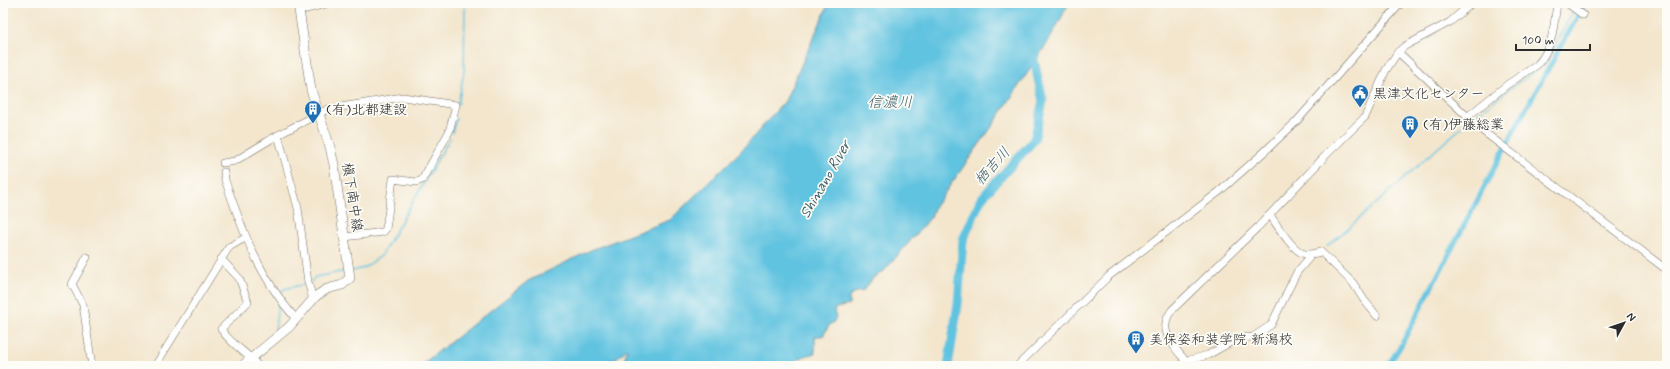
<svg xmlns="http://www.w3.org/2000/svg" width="1670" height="369" font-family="Mynerve,'Klee One',sans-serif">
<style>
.water{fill:#61c3e0;stroke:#467786}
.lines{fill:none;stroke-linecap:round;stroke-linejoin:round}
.stream{stroke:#61c3e0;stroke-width:1.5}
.canal{stroke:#61c3e0;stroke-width:5}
.river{stroke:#61c3e0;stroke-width:9}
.minor-casing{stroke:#716c64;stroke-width:8}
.major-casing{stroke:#716c64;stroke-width:10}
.minor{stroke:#fff;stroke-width:7}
.major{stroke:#fff;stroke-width:9}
.labels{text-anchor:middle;stroke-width:3.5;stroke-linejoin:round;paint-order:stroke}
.poi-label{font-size:14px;fill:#2b2b2b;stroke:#fdfcf7;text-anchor:start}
.street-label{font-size:14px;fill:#2b2b2b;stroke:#fdfcf7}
.water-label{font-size:15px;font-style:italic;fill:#3e606a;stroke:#fdfcf7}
</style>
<rect width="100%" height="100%" fill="#fdfcf7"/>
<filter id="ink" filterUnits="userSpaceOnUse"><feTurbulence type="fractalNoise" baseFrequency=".025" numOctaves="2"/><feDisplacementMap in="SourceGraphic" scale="8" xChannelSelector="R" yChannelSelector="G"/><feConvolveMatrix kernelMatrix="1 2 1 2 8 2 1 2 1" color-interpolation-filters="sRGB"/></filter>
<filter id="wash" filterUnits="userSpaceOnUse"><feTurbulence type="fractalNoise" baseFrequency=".012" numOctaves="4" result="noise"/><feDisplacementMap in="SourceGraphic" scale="16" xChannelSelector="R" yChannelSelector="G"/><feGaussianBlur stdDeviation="0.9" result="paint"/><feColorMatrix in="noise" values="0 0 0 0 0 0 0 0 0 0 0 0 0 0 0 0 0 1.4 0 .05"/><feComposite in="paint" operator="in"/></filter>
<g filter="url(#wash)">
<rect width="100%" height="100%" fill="#f3e6cd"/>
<path class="water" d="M829,3H1069L1050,39L991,128L934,208L931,217L884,271L874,277L863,291L856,292L849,297V305L836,308L834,311L836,317L833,323L830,324L823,336H818L815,337V353C806,356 797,357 794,366H623L627,349L613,361L598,366H420L528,281L591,250L670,220L740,152L785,101Z"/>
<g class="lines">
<g class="stream">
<polyline points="458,104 464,72 465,3"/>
<polyline points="1473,118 1505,92 1545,64 1573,11"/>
<polyline points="452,133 456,119"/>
<path d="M1327,246C1376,206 1420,162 1468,122"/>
<polyline points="353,271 364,268 381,256 450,138"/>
<polyline points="311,282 315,277 346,271"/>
<polyline points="280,294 284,289 305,284"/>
<polyline points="271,336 275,331 278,301"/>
<polyline points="234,366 239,363"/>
</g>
<polyline class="canal" points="1387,366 1399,349 1517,125 1585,3"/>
<polyline class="river" points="948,366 958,304 963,240 981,199 1034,140 1043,101 1032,51"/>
</g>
</g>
<g filter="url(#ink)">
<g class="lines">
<g class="minor-casing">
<g id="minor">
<polyline points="1567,3 1583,15"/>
<polyline points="1398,52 1484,132 1667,270"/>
<path d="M1467,117L1508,84L1537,65C1553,48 1554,25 1557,3"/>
<polyline points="278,135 298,208 308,282 313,300"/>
<polyline points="223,163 235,161 278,135 328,109 403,97 456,105 449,132 422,180 416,182 393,179 386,229 383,232 345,237"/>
<path d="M224,172L225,180C243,232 259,277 296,319"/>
<path d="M1270,215C1277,225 1293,252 1305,254C1310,255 1316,253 1321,252L1353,283L1364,300L1377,316"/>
<polyline points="87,257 72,284 83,305 92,366"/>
<path d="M221,259L239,278L248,302L221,329C230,344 247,352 258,366"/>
<polyline points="155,366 226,252 229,247 245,238"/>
<polyline points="1017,366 1109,276 1220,191 1263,153 1296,122 1401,3"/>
<polyline points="1179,366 1186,361 1208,355 1238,338 1253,337 1271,325 1297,272 1309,258 1309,254"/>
<path d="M1190,366C1176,349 1155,331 1172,310L1258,227L1327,154L1365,117L1386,70L1398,52L1405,46L1450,22L1472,3"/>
</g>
</g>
<g class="major-casing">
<polyline id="major" points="242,366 289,327 316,296 327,289 342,285 350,278 334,165 330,147 311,90 299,10 326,3"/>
</g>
<use href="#minor" class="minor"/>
<use href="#major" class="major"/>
</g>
</g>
<defs>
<g id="civic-pin" transform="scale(0.9)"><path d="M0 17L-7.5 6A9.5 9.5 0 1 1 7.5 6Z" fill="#1f6fb2" stroke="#fdfcf7"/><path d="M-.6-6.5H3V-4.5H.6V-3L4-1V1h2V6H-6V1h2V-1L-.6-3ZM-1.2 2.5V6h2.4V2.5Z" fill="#fff"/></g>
<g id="building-pin" transform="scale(0.9)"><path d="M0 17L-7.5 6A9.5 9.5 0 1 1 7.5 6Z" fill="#1f6fb2" stroke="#fdfcf7"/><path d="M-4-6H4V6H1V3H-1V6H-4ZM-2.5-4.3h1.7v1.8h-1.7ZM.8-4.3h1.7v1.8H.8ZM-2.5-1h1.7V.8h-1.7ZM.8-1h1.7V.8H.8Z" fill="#fff"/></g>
</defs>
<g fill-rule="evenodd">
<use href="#civic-pin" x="1360" y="93"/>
<use href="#building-pin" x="313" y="109"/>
<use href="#building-pin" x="1410" y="124"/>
<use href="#building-pin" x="1136" y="339"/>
</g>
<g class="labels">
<g class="poi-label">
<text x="1373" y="98">黒津文化センター</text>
<text x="326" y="114">(有)北都建設</text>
<text x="1423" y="129">(有)伊藤総業</text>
<text x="1149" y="344">美保姿和装学院 新潟校</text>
</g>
<g class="street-label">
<text transform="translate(353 197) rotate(81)" y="5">槇下南中線</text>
</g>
<g class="water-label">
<text x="890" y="107">信濃川</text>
<text transform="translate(992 166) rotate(-48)" y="5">栖吉川</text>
<text transform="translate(825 179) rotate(-60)" y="5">Shinano River</text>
</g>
</g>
<rect width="1670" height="369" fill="none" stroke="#fdfcf7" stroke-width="16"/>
<g transform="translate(1624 323) rotate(50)" stroke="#fdfcf7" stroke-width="3" paint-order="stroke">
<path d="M0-3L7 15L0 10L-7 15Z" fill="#2b2b2b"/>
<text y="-6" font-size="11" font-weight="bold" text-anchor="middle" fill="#2b2b2b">N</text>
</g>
<path d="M1516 44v6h74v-6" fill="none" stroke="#2b2b2b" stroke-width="2"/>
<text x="1522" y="44" font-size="12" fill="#2b2b2b" stroke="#fdfcf7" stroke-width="3" paint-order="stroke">100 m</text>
</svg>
